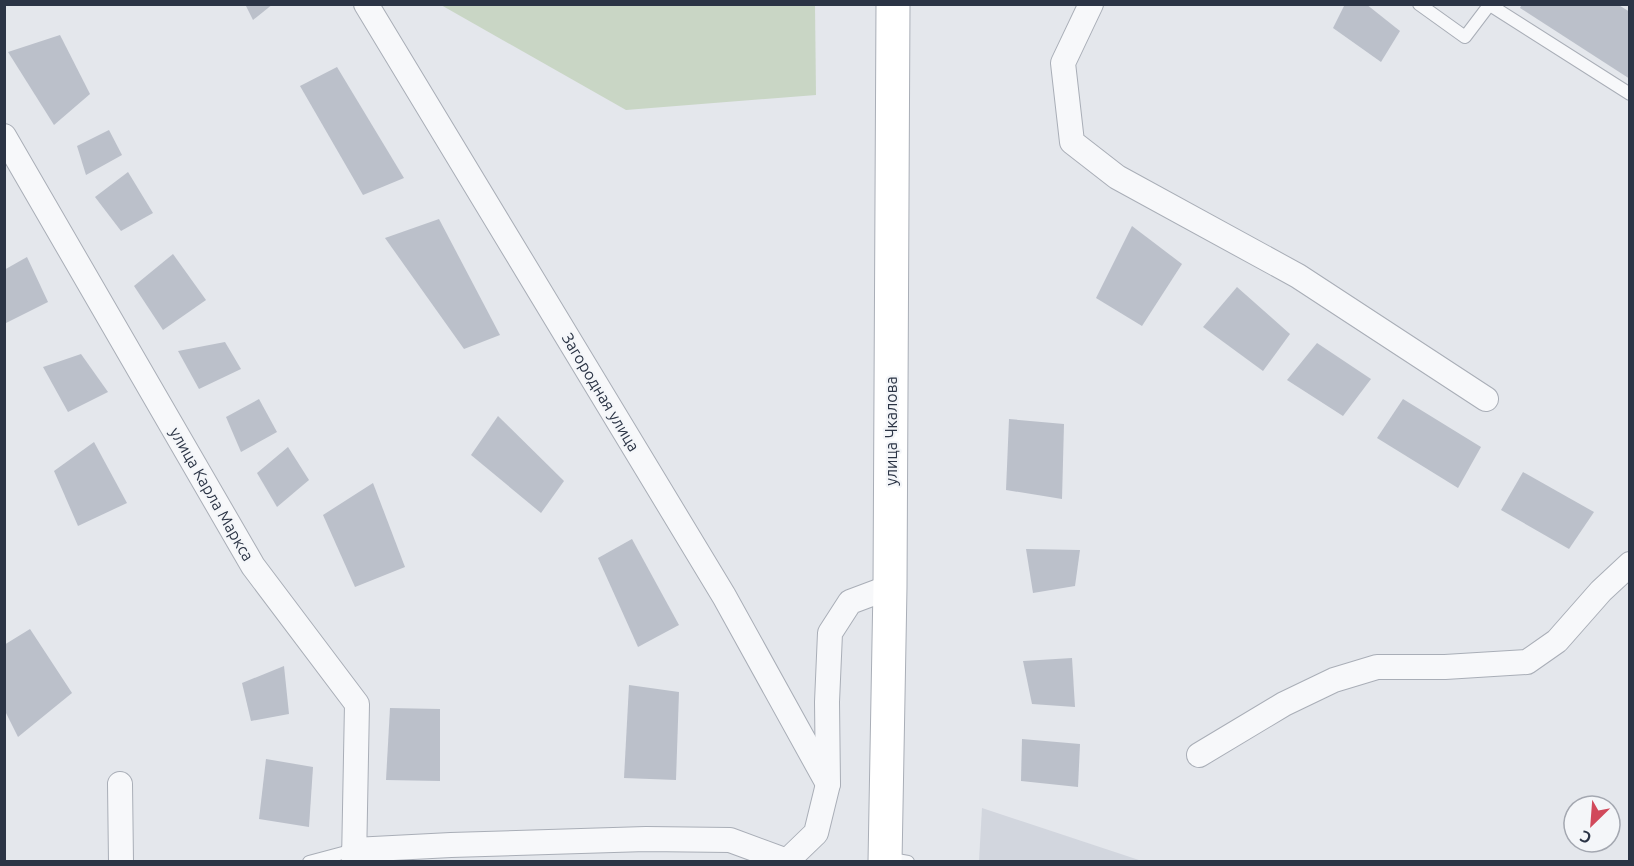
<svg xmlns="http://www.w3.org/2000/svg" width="1634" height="866" font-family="Ubuntu,sans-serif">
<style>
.built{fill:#d2d6de}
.green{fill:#c9d6c5}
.building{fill:#bbc0ca}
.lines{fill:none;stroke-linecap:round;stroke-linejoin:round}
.lane-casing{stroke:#a9aeb7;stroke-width:14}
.street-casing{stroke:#a9aeb7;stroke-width:26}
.secondary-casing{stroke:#a9aeb7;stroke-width:35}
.lane{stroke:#f7f8fa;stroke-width:12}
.street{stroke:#f7f8fa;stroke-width:24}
.secondary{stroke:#fff;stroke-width:33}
.labels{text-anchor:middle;stroke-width:4.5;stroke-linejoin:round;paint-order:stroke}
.street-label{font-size:16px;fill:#2b3445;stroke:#f4f6f9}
</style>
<rect width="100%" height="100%" fill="#e4e7ec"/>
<polygon class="built" points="982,808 1142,861 979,861"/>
<polygon class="green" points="441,5 815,5 816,95 626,110"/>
<g class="building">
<polygon points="245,4 273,4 253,20"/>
<polygon points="1345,4 1366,4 1400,31 1381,62 1333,28"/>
<polygon points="1522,4 1617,4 1630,12 1630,79 1520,8"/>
<polygon points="60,35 90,94 54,125 8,52"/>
<polygon points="337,67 404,178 363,195 300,86"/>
<polygon points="109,130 122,155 86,175 77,146"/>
<polygon points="128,172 153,213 121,231 95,197"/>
<polygon points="439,219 500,335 464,349 385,238"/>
<polygon points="1132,226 1182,264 1142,326 1096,298"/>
<polygon points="173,254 206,300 163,330 134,286"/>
<polygon points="27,257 48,302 4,324 4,270"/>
<polygon points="1237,287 1290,334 1263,371 1203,327"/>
<polygon points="225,342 241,369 199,389 178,351"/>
<polygon points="1317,343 1371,379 1343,416 1287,380"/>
<polygon points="81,354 108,392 68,412 43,367"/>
<polygon points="259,399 277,432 241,452 226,417"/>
<polygon points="1403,399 1481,447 1458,488 1377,438"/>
<polygon points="498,416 564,481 541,513 471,455"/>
<polygon points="1009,419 1064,424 1062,499 1006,490"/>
<polygon points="94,442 127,503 78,526 54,471"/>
<polygon points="288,447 309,480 277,507 257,473"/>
<polygon points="1523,472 1594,512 1569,549 1501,510"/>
<polygon points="373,483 405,567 355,587 323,515"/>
<polygon points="632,539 679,625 638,647 598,558"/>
<polygon points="1026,549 1080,550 1075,586 1033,593"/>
<polygon points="30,629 72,693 18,737 4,709 4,645"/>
<polygon points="1072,658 1075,707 1032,704 1023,661"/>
<polygon points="284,666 289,714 251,721 242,683"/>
<polygon points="629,685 679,692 676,780 624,778"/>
<polygon points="390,708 440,709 440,781 386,780"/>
<polygon points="1022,739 1080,744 1078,787 1021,781"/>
<polygon points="266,759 313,767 309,827 259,819"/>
</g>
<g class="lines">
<g class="lane-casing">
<g id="lane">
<polyline points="1419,4 1465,37 1490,4"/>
<polyline points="1490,5 1630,94"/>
<polyline points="886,858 908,862"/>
<polyline points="309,862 354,850"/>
</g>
</g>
<g class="street-casing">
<g id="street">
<polyline points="366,4 724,596 828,784"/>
<polyline points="1091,4 1063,63 1072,142 1117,177 1298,276 1486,399"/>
<polyline points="4,136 253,566 357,704 354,862"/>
<polyline points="1199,755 1284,704 1334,680 1377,667 1445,667 1527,662 1557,641 1601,591 1630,564"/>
<polyline points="120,784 121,862"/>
<polyline points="354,850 451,845 646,839 730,840 787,861 816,833 828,784 827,702 830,633 850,602 890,587"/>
</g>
</g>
<g class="secondary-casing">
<polyline id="secondary" points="885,862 890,587 893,4"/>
</g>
<use href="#lane" class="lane"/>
<use href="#street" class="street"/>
<use href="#secondary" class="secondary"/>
</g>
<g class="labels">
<g class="street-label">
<text transform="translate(601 392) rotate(59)" y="6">Загородная улица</text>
<text transform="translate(891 431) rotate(-90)" y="6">улица Чкалова</text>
<text transform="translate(212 494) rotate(60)" y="6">улица Карла Маркса</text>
</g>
</g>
<rect width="1634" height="866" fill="none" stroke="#2b3445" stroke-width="12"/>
<g transform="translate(1592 824) rotate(205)"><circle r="28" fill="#f4f6f9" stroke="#a4a8b1" stroke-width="1.5"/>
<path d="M0-4.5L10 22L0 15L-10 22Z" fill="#d1495b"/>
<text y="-9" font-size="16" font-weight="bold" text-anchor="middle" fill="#2b3445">С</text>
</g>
</svg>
